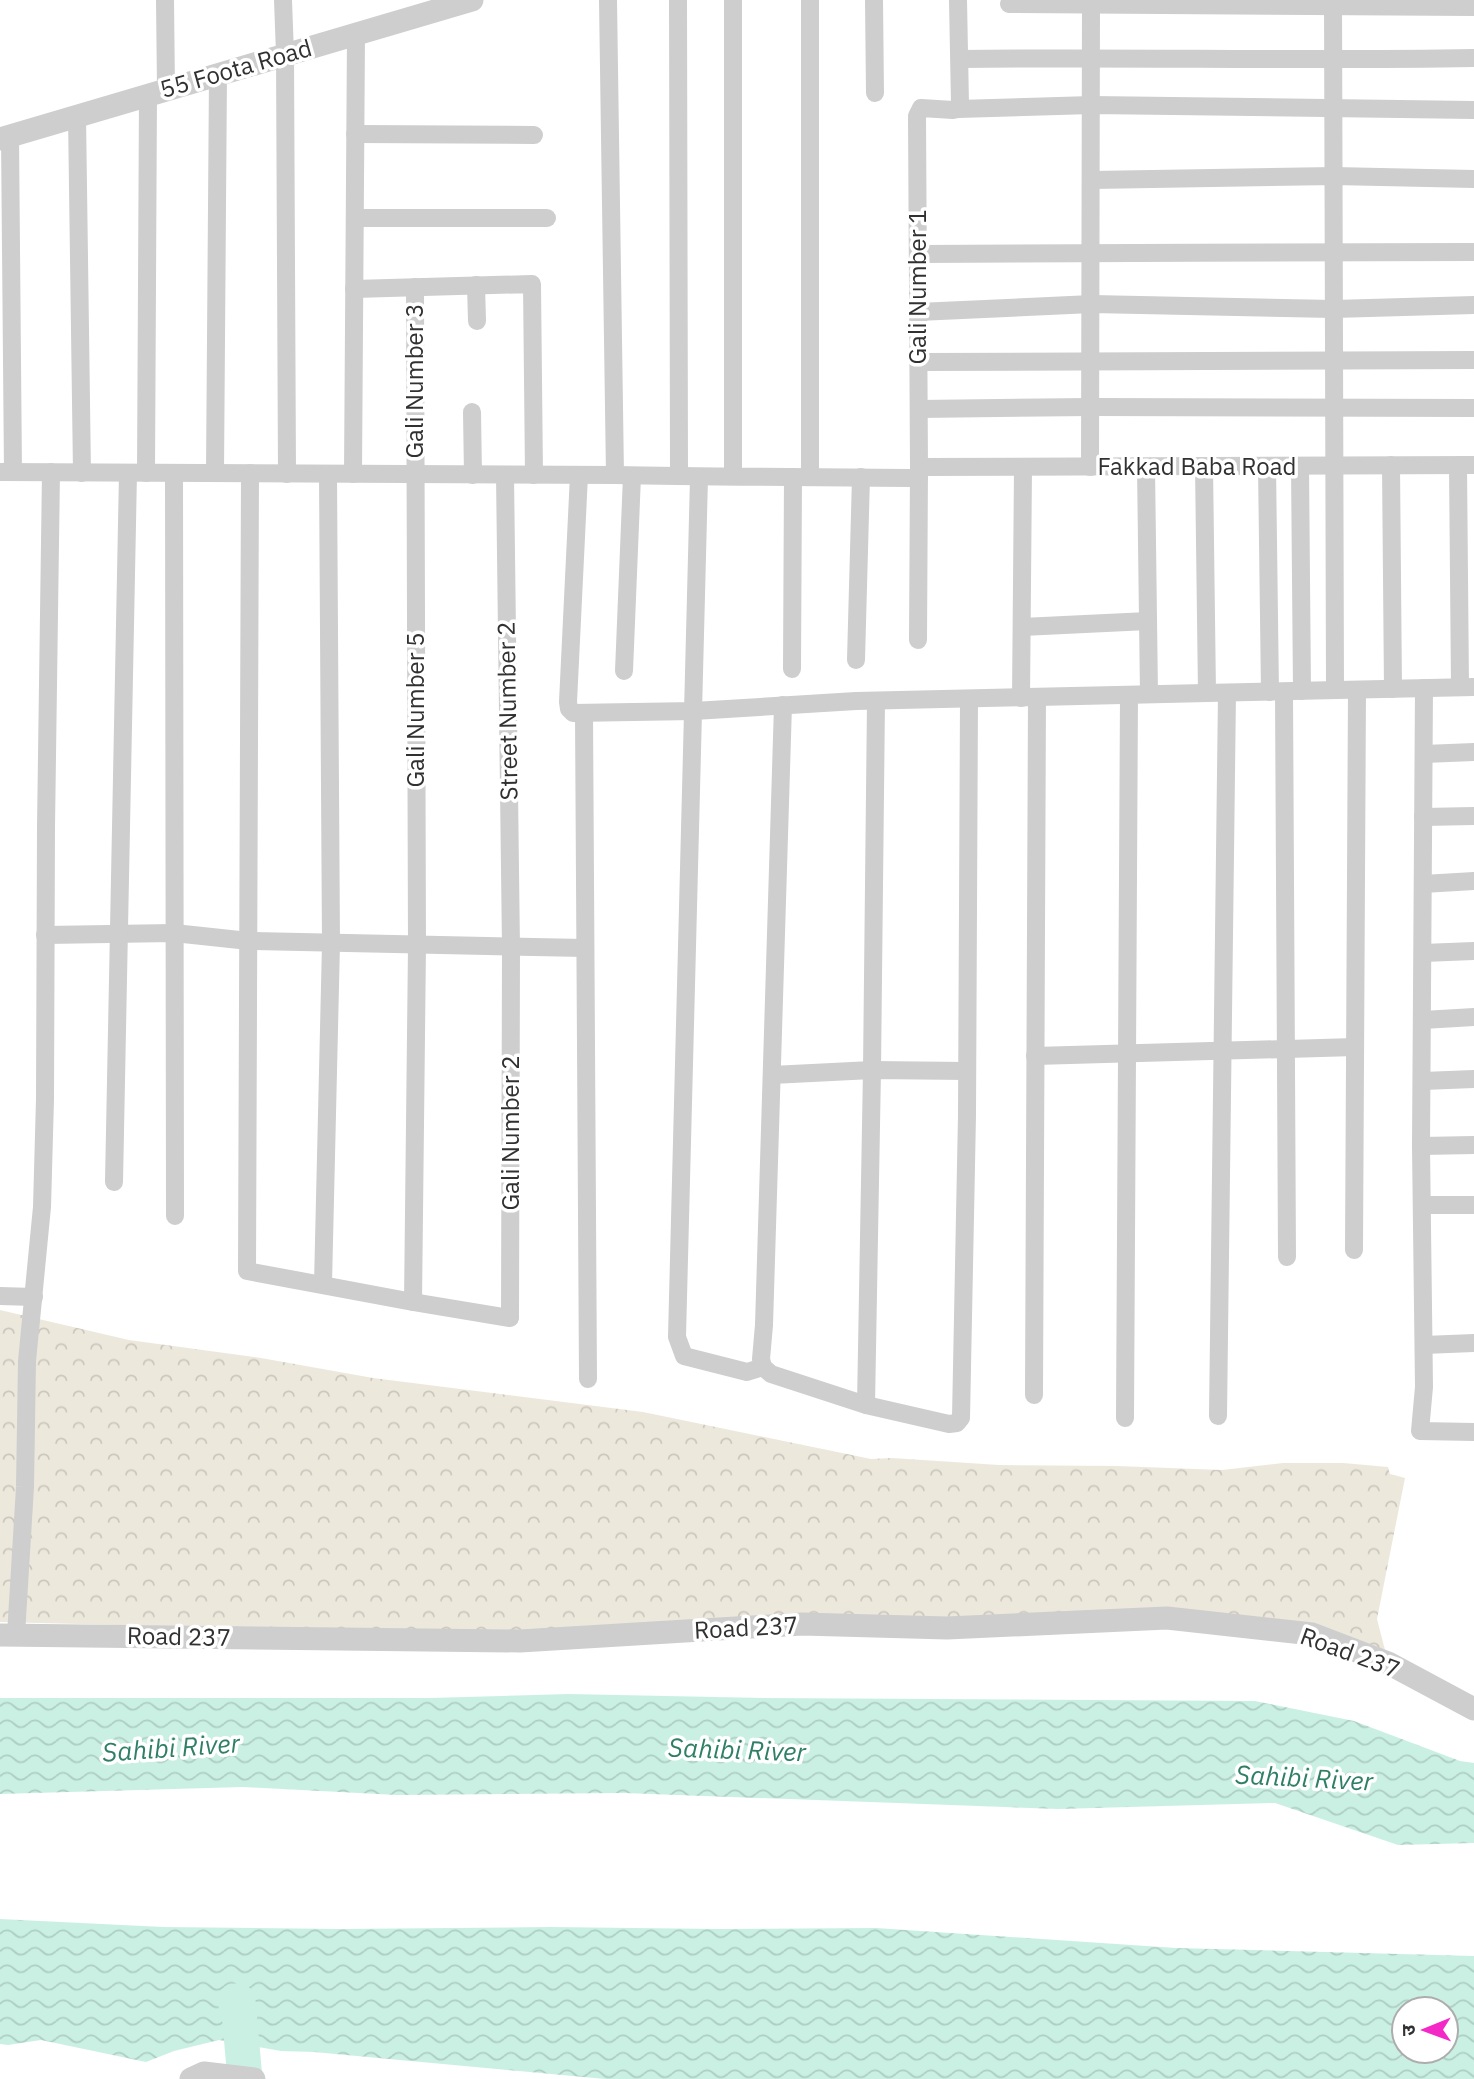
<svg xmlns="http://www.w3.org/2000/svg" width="1474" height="2079" font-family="'IBM Plex Sans','Noto Sans Devanagari',sans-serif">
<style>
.park{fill:url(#park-crowns)}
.water{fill:url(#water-waves);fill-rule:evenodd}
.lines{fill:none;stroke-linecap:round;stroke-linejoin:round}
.river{stroke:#caf0e4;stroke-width:35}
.minor{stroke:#cecece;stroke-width:18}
.tertiary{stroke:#cecece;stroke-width:23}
.labels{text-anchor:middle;stroke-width:7;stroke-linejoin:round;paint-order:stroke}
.street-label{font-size:24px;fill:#313131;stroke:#fff}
.water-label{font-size:26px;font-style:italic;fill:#2f7f67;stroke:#fff}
</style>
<defs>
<pattern id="park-crowns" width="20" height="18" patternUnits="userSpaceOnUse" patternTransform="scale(1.75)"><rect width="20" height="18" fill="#ece8dc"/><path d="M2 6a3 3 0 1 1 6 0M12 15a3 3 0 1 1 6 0" fill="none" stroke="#cbc7bd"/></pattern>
<pattern id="water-waves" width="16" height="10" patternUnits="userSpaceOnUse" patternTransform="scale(1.75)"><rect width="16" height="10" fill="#caf0e4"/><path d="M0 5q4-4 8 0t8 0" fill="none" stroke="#aecec4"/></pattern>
</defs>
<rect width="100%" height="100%" fill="#fff"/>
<polygon class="park" points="0,1310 129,1340 261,1358 373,1378 643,1412 871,1459 892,1458 999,1465 1117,1466 1222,1470 1283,1463 1343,1463 1388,1467 1390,1474 1405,1478 1377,1619 1386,1654 1301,1625 541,1636 0,1622"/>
<g class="water">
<polygon points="569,1694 765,1698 1255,1701 1354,1721 1460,1761 1474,1763 1474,1843 1398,1845 1275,1803 1058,1809 624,1793 397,1795 243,1787 0,1794 0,1698 430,1698"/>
<path d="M0,1919L163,1927L339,1929L550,1927L719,1929L876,1928L1176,1948L1474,1956V2079H605L314,2052L281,2051L219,2040L174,2051L146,2062L41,2040L8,2045L0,2044ZM1446,2009V2051H1404V2009Z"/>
</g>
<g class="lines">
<polyline class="river" points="235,2001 238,2001 245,2079"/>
<g class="minor">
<polyline points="165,0 166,89"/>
<polyline points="283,0 285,54 287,474"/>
<polyline points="608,0 615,475"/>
<polyline points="678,0 679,476"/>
<polyline points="733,0 733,476"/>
<polyline points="810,0 810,477"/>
<polyline points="874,0 875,93"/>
<polyline points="1333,0 1335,690"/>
<polyline points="1009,4 1474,7"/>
<path d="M960,59C1131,57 1303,61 1474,58"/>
<polyline points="958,109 1092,105 1474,110"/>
<polyline points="77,115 82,473"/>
<polyline points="355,134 534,135"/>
<polyline points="10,136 13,472"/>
<polyline points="1092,180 1334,176 1474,179"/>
<polyline points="355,218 547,218"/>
<path d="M918,254C1103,254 1289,251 1474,252"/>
<polyline points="476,285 477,321"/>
<polyline points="354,289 532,284 534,475"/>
<polyline points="918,312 1092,304 1334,309 1474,305"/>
<polyline points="918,362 1474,360"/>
<polyline points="919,409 1091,407 1474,408"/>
<polyline points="472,412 473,475"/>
<polyline points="1391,465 1393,689"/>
<polyline points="1458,465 1460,687"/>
<polyline points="1204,466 1207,693"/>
<polyline points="1267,466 1270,692"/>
<polyline points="1300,466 1302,691"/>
<polyline points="919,467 1474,465"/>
<polyline points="1090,467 1091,0"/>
<polyline points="1146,467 1149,694"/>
<path d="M0,472L615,475C716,477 818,477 919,478"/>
<polyline points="146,473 148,95"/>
<polyline points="174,473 175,1216"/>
<polyline points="215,473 218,74"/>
<polyline points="250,473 247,1271 413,1302 510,1318 511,948 505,475"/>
<polyline points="353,474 356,34"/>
<polyline points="579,475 568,702 569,709 573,713 694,711 856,701 1474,687"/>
<polyline points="699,478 677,1337 684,1356 747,1372 763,1367"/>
<polyline points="1022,627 1148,621"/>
<polyline points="918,640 919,467 917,116 921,108 953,110 958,109 960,104 958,0"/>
<polyline points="856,660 861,477"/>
<polyline points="792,669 793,477"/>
<polyline points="624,671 632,476"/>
<polyline points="1424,688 1421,1146 1424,1387 1420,1431 1474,1432"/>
<polyline points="1284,692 1287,1257"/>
<polyline points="1021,698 1023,468"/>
<polyline points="783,705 764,1325 761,1359 763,1367 771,1374 866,1405 872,1070 876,701"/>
<polyline points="584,713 588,1379"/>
<polyline points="1424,754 1474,752"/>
<polyline points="1423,817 1474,816"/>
<polyline points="1423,884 1474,881"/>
<polyline points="45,935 174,933 249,941 585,948"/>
<polyline points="1423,953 1474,951"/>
<polyline points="1423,1020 1474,1017"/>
<polyline points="1035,1056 1355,1047"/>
<polyline points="772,1075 872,1070 967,1071"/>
<polyline points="1423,1081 1474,1079"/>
<polyline points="1421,1146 1474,1145"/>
<polyline points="114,1182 128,473"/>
<polyline points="1423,1205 1474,1205"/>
<polyline points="1354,1250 1357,690"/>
<polyline points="323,1284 331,944 328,474"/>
<polyline points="0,1296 34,1297"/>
<polyline points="413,1302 417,946 415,287"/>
<polyline points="1424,1345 1474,1343"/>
<polyline points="1034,1395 1037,697"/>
<polyline points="866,1405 949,1424 957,1423 961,1418 967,1115 969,699"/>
<polyline points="1218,1416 1227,693"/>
<polyline points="1125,1418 1129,695"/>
<polyline points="16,1635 25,1487 27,1361 42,1207 45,1099 46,827 51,472"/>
</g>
<g class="tertiary">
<polyline points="0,139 472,0"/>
<polyline points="0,1635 520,1641 802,1624 947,1628 1167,1618 1312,1634 1388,1663 1474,1709"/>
<polyline points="191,2079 204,2073 254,2079"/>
</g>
</g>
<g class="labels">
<g class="street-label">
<text transform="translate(236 69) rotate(-16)" y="8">55 Foota Road</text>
<text transform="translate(918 287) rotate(-90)" y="8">Gali Number 1</text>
<text transform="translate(415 381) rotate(-90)" y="8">Gali Number 3</text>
<text x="1197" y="475">Fakkad Baba Road</text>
<text transform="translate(416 710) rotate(-90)" y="8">Gali Number 5</text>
<text transform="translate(508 711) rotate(-91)" y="8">Street Number 2</text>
<text transform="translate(511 1133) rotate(-90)" y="8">Gali Number 2</text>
<text transform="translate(746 1628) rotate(-3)" y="8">Road 237</text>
<text transform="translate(179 1637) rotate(1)" y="8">Road 237</text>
<text transform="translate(1350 1653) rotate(20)" y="8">Road 237</text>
</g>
<g class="water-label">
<text transform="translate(171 1748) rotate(-4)" y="9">Sahibi River</text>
<text transform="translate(737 1750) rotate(2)" y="9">Sahibi River</text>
<text transform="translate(1304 1778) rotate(3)" y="9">Sahibi River</text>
</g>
</g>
<g transform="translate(1425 2030) rotate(269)"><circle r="33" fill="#ffffff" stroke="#adadad" stroke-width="2"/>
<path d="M0-5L12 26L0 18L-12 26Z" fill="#f328c6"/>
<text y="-10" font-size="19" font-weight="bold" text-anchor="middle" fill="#313131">उ</text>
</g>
</svg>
